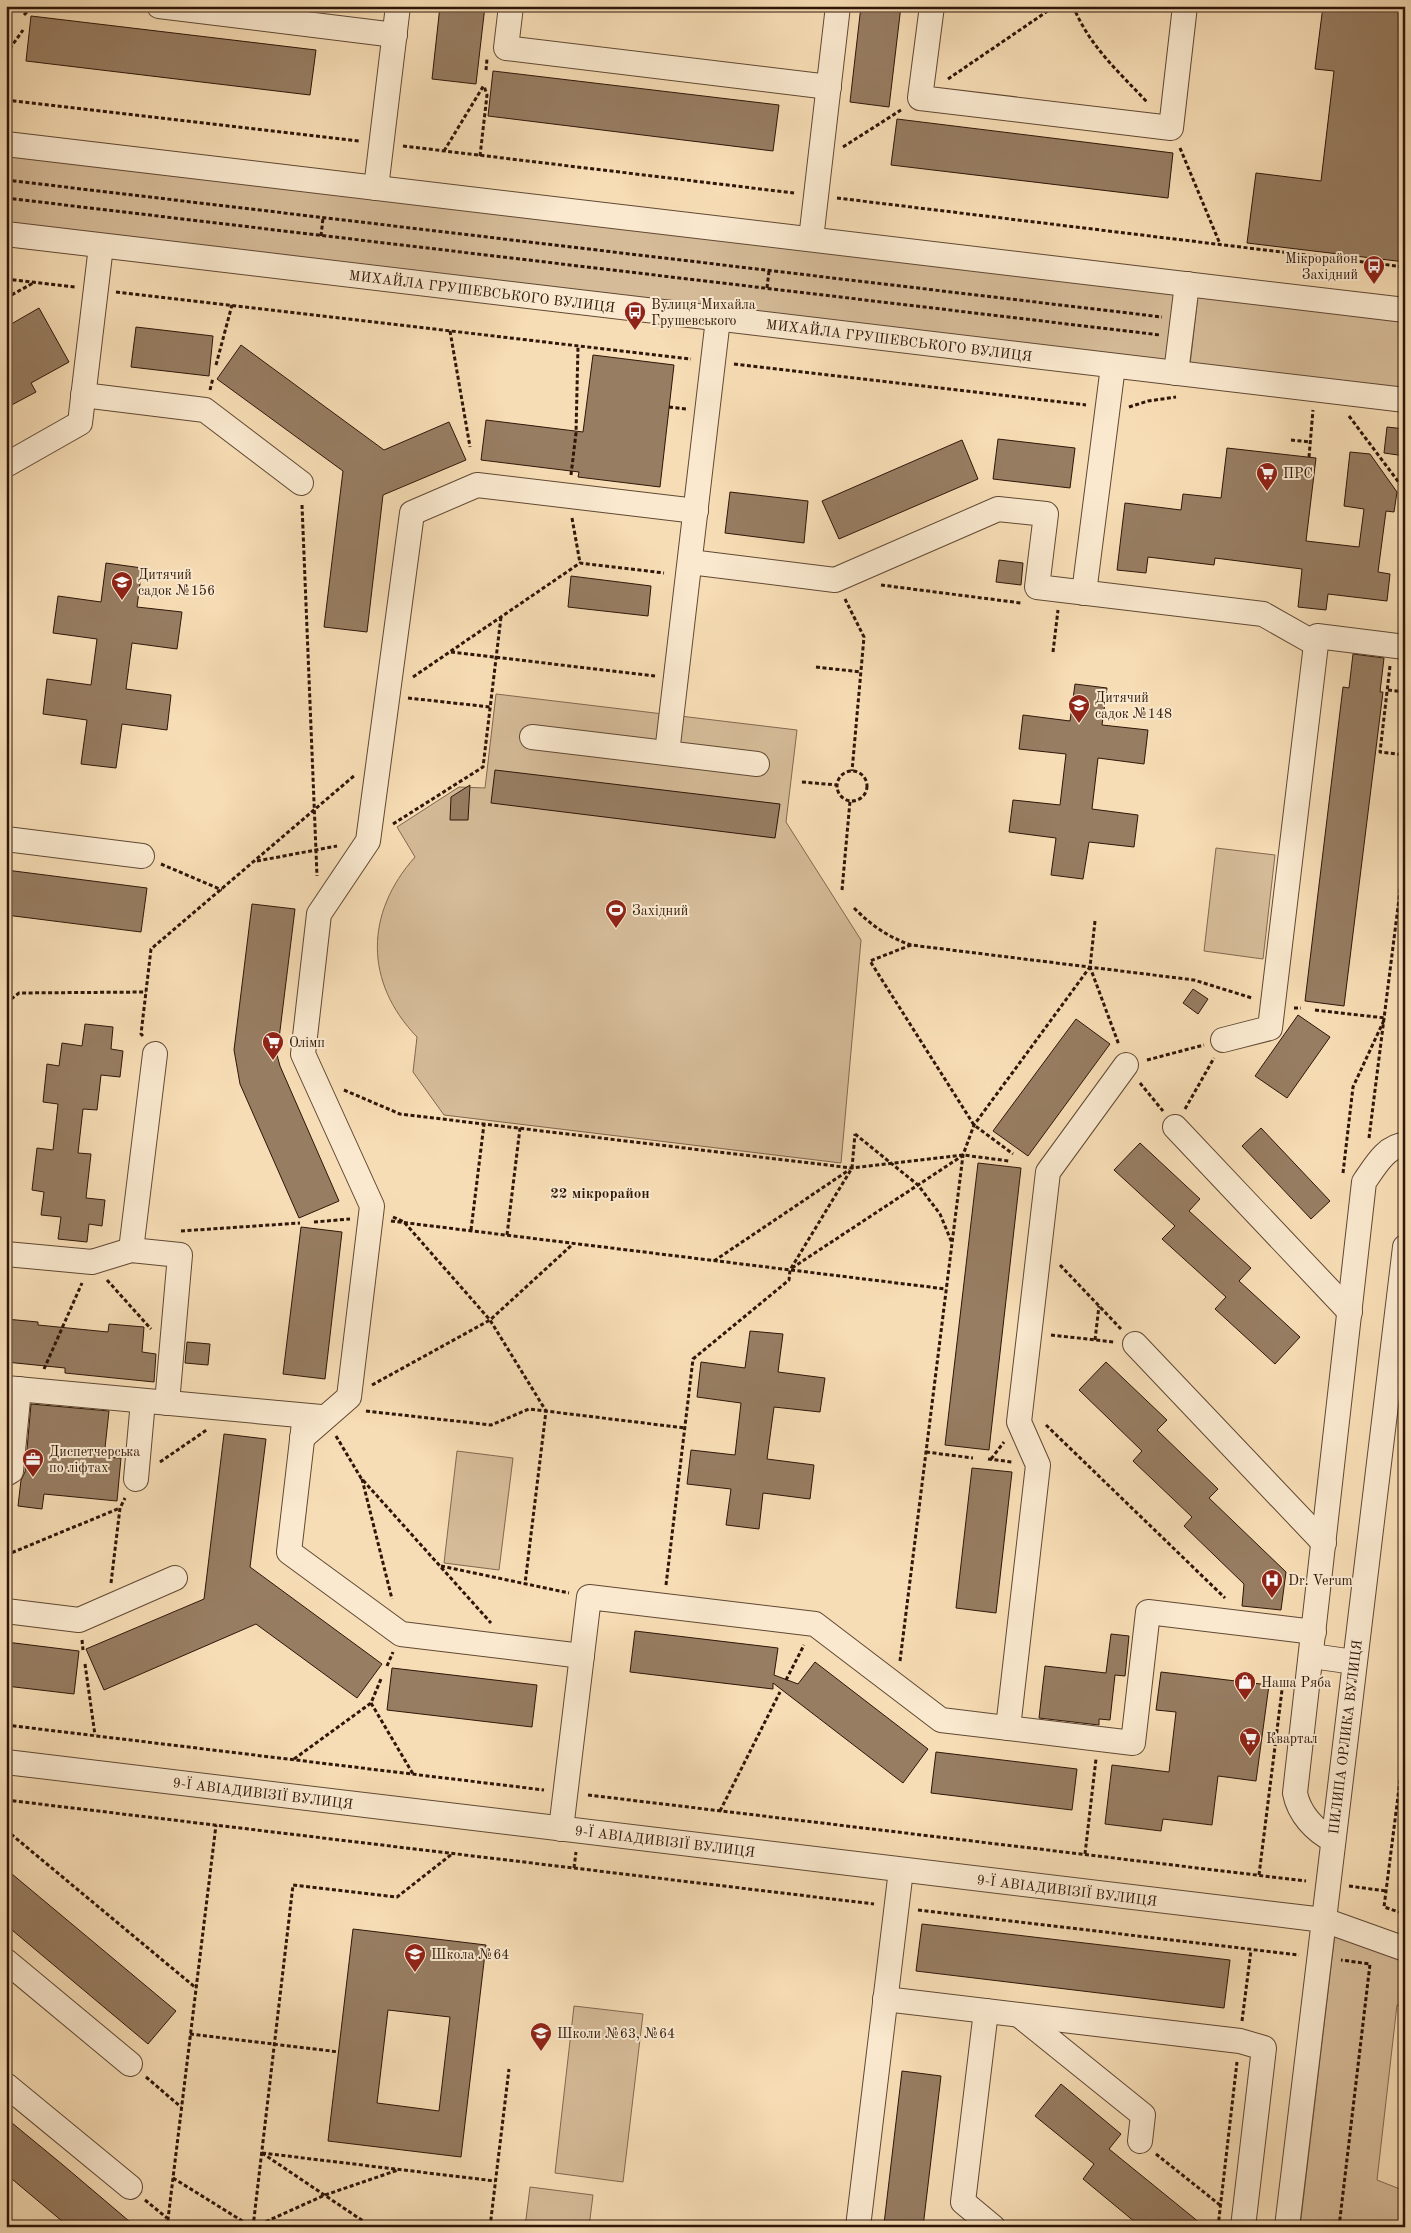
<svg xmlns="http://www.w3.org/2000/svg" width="1411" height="2233" font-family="'Old Standard TT',serif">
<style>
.green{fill:#d5bb98;stroke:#826850}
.building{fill:#977d62;stroke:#2e1608;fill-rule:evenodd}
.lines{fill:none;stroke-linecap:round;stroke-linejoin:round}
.minor-casing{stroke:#604833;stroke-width:26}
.path{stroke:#2e1608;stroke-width:3;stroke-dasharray:4 2.5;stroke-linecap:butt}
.minor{stroke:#fae9cf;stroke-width:24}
.labels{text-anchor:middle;stroke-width:4;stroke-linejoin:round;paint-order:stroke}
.poi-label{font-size:14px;fill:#2e1608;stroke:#fae9cf;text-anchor:start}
.street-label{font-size:14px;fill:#2e1608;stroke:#fae9cf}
.neighbourhood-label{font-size:15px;font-weight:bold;fill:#2e1608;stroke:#fae9cf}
</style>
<rect width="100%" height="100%" fill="#f7ddb5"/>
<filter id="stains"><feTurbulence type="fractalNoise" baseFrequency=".004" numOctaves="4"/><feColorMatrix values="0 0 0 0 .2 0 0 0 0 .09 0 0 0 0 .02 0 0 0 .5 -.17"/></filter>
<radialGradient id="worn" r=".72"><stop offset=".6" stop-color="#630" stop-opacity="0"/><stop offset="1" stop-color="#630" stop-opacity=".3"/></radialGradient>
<g class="green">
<polygon points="6,153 1176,292 1168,362 6,224"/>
<polygon points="1198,295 1405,319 1405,390 1190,365"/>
<path d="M496,694L797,730L786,822L861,940L841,1163L444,1115L413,1072L417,1037C364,982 365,913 415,857L397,827L459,787L485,788Z"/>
<polygon points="1216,848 1275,855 1263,959 1204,951"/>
<polygon points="457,1451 513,1458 499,1570 444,1563"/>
<polygon points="1335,1933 1405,1960 1405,2008 1397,2005 1377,2180 1405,2191 1405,2227 1300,2227"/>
<polygon points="574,2006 643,2014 623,2182 555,2173"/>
<polygon points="530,2187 593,2195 589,2227 525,2227"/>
</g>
<g class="building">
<polygon points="440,6 485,6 476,84 432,79"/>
<polygon points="861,6 901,6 889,107 850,102"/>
<polygon points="1323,6 1405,6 1405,262 1247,243 1256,173 1321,181 1334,71 1315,69"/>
<polygon points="31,16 316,50 310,95 26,61"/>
<polygon points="493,71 779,105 773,151 488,116"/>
<polygon points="897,119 1173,153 1168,198 891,165"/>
<polygon points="39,308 69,362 31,383 36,392 6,408 6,327"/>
<polygon points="136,327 213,336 209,376 131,367"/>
<polygon points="241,345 384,450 449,422 466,460 383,495 367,632 324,627 343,471 217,379"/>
<polygon points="593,355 674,365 660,487 578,477 579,472 481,460 486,420 583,432"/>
<polygon points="1387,427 1405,429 1405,456 1384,453"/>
<polygon points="998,439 1075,448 1070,488 993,479"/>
<polygon points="962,440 978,479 839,539 822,501"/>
<polygon points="1227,448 1316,458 1306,541 1359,547 1364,509 1344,506 1350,452 1370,454 1397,492 1394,512 1386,511 1378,572 1390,574 1387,601 1328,594 1326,610 1298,607 1302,569 1215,558 1214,565 1148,557 1146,573 1117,570 1125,503 1181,510 1183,494 1221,498"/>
<polygon points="730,492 808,501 804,543 725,533"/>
<polygon points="999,560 1023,563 1021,585 996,582"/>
<polygon points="106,563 142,568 137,607 182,612 177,649 132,643 126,689 171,695 167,730 122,724 116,768 81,764 87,720 43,714 47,679 91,685 97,639 53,633 58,596 101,602"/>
<polygon points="571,576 651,586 648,616 568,607"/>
<polygon points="1353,654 1384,658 1380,692 1383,692 1344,1006 1305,1001 1343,687 1349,688"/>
<polygon points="1075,684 1107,688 1102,725 1148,730 1144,764 1098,758 1092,809 1138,815 1134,847 1089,842 1083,879 1051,875 1056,838 1009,832 1013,800 1060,805 1066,754 1019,749 1023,715 1070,721"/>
<polygon points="495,770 780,804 775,838 491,803"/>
<polygon points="470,785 468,820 450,820 451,797"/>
<polygon points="6,870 147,888 141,932 6,915"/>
<polygon points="252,904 295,909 277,1055 280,1066 339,1201 299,1218 240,1084 234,1050"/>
<polygon points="1193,989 1208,999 1198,1014 1183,1003"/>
<polygon points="1298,1015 1330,1037 1287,1098 1255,1076"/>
<polygon points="1076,1019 1110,1044 1028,1156 993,1131"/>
<polygon points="85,1024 113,1027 111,1049 123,1051 120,1077 101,1075 97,1110 83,1109 78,1153 91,1154 86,1198 105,1200 102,1226 89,1224 87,1242 58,1239 61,1217 41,1215 44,1192 32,1190 37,1148 53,1150 58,1104 43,1102 47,1064 59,1066 62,1043 82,1046"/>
<polygon points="1261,1128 1330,1201 1311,1219 1242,1146"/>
<polygon points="1140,1143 1200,1199 1189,1211 1251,1268 1239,1281 1300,1337 1275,1364 1215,1309 1226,1297 1162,1239 1175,1226 1114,1170"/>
<polygon points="978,1163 1021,1168 989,1450 945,1445"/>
<polygon points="301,1227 342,1232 325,1379 283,1374"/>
<polygon points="6,1319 38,1322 38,1325 108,1332 109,1324 144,1327 142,1352 156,1354 154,1382 65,1373 65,1368 6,1362"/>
<polygon points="750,1331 783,1334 778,1372 825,1378 820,1412 774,1407 767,1459 814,1465 810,1499 763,1493 759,1529 726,1525 731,1489 687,1484 691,1450 735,1455 741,1403 697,1397 701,1362 745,1368"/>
<polygon points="187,1342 210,1344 208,1365 185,1363"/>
<polygon points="1106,1362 1167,1420 1157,1430 1218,1489 1209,1498 1286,1572 1281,1610 1242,1606 1244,1584 1184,1526 1192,1517 1133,1461 1142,1451 1079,1390"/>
<polygon points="31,1404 109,1411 104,1457 121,1458 117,1501 44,1494 42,1509 18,1506 21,1480 25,1472"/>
<polygon points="224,1434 266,1439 250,1567 382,1664 357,1698 256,1624 104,1690 86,1649 204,1599"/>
<polygon points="972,1468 1012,1472 996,1613 956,1608"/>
<polygon points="635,1631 778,1648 774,1675 798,1684 815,1662 928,1749 903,1783 773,1683 773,1689 630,1672"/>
<polygon points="1111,1634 1129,1636 1125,1676 1115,1675 1110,1720 1099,1719 1099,1725 1039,1718 1045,1666 1106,1673"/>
<polygon points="6,1642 79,1651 74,1694 6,1686"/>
<polygon points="392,1668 537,1685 532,1727 387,1710"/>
<polygon points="1161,1672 1269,1685 1256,1781 1218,1776 1212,1825 1163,1819 1161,1831 1105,1824 1112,1765 1169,1772 1176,1712 1156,1710"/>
<polygon points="936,1752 1077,1769 1072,1810 931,1793"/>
<polygon points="6,1869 176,2011 148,2044 6,1925"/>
<polygon points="922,1924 1230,1960 1224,2008 916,1971"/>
<path d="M353,1929L486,1945L461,2157L328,2141ZM388,2010L450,2017L439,2111L377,2103Z"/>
<polygon points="902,2071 941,2076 923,2227 890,2227 890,2224 884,2224"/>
<polygon points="1061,2084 1121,2134 1109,2149 1205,2227 1141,2227 1083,2179 1094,2164 1035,2116"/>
<polygon points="6,2118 63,2165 136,2227 69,2227 6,2174"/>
</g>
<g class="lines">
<g class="minor-casing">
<g id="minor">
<polyline points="159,6 395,35"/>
<polyline points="511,6 506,48 829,87"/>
<polyline points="932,6 920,98 1171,128 1185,6"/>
<polyline points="6,144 1405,310"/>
<polyline points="376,188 398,6"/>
<polyline points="6,234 1405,400"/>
<polyline points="811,239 838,6"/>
<polyline points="1176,373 1187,284"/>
<polyline points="83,395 205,410 301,483"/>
<polyline points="6,465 80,423 101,246"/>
<polyline points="690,562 835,580 998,509 1046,514 1037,587 1263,614 1316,644"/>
<polyline points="1084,593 1113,366"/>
<polyline points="532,737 757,764"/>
<polyline points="667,753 718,319"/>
<polyline points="6,839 142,856"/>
<polyline points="1223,1040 1270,1028 1317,636 1405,647"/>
<polyline points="1175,1127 1350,1312"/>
<polyline points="131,1250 155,1054"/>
<polyline points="6,1254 92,1262 131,1250 180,1255 167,1403"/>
<polyline points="1135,1344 1324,1543"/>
<polyline points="6,1388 321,1417"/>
<polyline points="304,1423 289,1552 401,1634 582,1656"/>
<polyline points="302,1438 349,1397 372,1206 303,1054 319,914 368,841 412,513 477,485 696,511"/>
<polyline points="6,1474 11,1471 19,1389"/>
<polyline points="136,1479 143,1401"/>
<polyline points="6,1611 79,1620 175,1578"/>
<polyline points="1312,1656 1354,1662"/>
<polyline points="1008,1728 1038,1465 1019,1422 1048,1172 1126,1065"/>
<polyline points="6,1762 1324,1920 1405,1949"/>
<polyline points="561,1829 589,1597 815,1624 941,1720 1133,1743 1148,1612 1314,1632"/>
<path d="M1333,1840C1315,1831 1299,1814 1295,1793L1364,1182C1374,1168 1386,1145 1405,1145"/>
<polyline points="6,1961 130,2064"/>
<polyline points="885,1999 1240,2041 1264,2048 1243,2227"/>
<polyline points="986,2011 963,2202 993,2227"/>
<polyline points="1019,2015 1143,2115 1140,2141"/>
<polyline points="6,2085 130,2187"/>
<polyline points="858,2227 901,1870"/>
<polyline points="1287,2227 1405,1247"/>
</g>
</g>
<g class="path">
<path d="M1073,6C1090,47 1118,71 1148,103"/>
<polyline points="24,15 33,6"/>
<polyline points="6,54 23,30"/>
<polyline points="486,70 487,59"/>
<polyline points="948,79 1055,6"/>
<polyline points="6,100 359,141"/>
<polyline points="403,146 794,193"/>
<polyline points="843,147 901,110"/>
<polyline points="1180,148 1220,244"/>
<polyline points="444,151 484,85"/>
<polyline points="480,156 487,95 484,86"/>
<polyline points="6,180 1162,317"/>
<polyline points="6,198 1160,335"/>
<polyline points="837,198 1405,267"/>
<polyline points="321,236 323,218"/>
<polyline points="6,279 75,287"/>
<polyline points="767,288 769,271"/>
<polyline points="116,292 691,359"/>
<polyline points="6,298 35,282"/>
<polyline points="450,331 470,447"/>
<polyline points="734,364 1086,405"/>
<polyline points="216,365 232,305"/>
<polyline points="210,390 213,378"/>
<polyline points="669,407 686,409"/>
<polyline points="1129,407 1148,401 1176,397"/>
<polyline points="1349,416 1400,484 1405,484"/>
<polyline points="1291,440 1311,442"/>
<polyline points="1309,457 1313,410"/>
<polyline points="571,475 576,433 578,346"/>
<polyline points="302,505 317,876"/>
<polyline points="572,518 580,563"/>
<polyline points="881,585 1021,603"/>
<polyline points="845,599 864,637 852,771"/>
<polyline points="451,652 655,676"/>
<polyline points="1053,652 1058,610"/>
<polyline points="1390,666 1380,752 1405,755"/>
<polyline points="816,667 861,672"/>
<polyline points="413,677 580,563 664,573"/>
<polyline points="1388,690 1405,692"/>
<polyline points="408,698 490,707"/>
<circle cx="852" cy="786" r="15"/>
<polyline points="802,782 837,785"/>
<polyline points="393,824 483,767 501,617"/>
<polyline points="257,861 337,846"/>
<polyline points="161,864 222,890"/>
<polyline points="842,890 850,801"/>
<path d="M854,908C872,926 888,937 911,945L1194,980L1252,998"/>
<polyline points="1095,921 1090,967 1119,1045"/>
<polyline points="911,945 870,961 974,1125 1013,1154"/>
<polyline points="6,1003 19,993 146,992"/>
<polyline points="1294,1008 1301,1008"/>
<polyline points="1315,1010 1385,1018"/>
<polyline points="143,1036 141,1034 151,949 355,775"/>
<polyline points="1147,1060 1204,1045"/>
<polyline points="1140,1083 1163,1111"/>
<polyline points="344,1090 400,1114 852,1168 963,1155 1009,1161"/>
<polyline points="1185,1109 1214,1058"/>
<polyline points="855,1134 918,1185 940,1214 952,1243"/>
<polyline points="1369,1138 1405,851"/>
<polyline points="1343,1173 1353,1087 1385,1018"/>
<polyline points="393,1217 404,1222 490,1320 546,1411 525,1584"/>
<polyline points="391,1221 946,1289"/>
<polyline points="314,1222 350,1219"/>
<polyline points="471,1230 484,1124"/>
<polyline points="181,1231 300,1223"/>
<polyline points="507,1235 520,1128"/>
<polyline points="714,1261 849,1170"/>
<polyline points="1060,1265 1121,1329"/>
<polyline points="792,1268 962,1156"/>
<polyline points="107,1280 151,1329"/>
<polyline points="1051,1335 1114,1342"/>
<polyline points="1095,1340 1099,1306"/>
<polyline points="44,1369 82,1283"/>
<polyline points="372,1385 490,1320 574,1243"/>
<polyline points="366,1411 491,1425 529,1409 685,1428"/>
<polyline points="1046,1425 1225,1598"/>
<polyline points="336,1436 361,1478 491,1623"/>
<polyline points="926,1452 973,1458"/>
<polyline points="988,1459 1012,1462"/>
<polyline points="991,1459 1004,1442"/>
<polyline points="160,1462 208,1429"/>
<polyline points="362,1479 392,1599"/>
<polyline points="6,1555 120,1508"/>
<polyline points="441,1566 569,1593"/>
<polyline points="111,1583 120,1508 125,1498"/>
<polyline points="666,1585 693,1359 789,1280 790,1270 852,1168 855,1134"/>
<polyline points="82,1640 83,1650"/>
<polyline points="900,1661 963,1155 974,1125 1090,967"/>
<polyline points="85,1664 95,1735"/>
<polyline points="387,1666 393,1652"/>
<polyline points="786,1680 804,1645"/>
<polyline points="371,1703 413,1774"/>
<polyline points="6,1725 544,1790"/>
<polyline points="1405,1741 1384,1907 1405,1914"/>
<polyline points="294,1759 371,1703 381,1679"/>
<polyline points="1399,1790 1405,1788"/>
<polyline points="588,1795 1306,1881"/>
<polyline points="6,1800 874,1904"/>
<polyline points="720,1811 780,1692"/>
<polyline points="6,1830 196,1988"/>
<polyline points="1085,1854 1096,1759"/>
<polyline points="574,1868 576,1852"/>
<polyline points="1259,1875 1282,1690"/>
<polyline points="1349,1886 1386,1891"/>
<polyline points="918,1910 1299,1955"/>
<polyline points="1242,2021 1251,1950"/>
<polyline points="190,2034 339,2052"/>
<polyline points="146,2077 181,2107"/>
<polyline points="262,2153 495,2181"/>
<polyline points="262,2153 372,2227"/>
<polyline points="1156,2154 1220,2205"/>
<polyline points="173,2178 252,2227"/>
<polyline points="145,2200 167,2218"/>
<polyline points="169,2227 168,2219 216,1825"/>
<polyline points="253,2227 293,1885 397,1897 452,1854"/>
<polyline points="254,2227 325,2195 398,2170"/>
<polyline points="490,2227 509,2069"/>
<polyline points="1218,2227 1237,2062"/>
<polyline points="1339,2227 1370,1964 1341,1960"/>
</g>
<use href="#minor" class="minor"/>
</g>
<defs>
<g id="bus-pin" transform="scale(1.125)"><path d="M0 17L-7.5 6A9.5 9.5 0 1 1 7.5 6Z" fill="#8f2418" stroke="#fae9cf"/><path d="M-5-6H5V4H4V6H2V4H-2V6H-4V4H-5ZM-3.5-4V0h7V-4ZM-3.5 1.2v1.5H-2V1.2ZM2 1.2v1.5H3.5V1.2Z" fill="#fff"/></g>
<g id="supermarket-pin" transform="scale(1.125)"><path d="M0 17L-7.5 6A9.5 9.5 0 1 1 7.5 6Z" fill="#8f2418" stroke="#fae9cf"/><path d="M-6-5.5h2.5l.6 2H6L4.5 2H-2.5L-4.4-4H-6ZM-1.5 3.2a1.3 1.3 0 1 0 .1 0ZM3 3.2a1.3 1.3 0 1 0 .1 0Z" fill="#fff"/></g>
<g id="school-pin" transform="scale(1.125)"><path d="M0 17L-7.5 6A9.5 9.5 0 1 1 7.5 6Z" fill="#8f2418" stroke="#fae9cf"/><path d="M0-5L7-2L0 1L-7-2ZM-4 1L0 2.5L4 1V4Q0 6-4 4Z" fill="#fff"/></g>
<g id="stadium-pin" transform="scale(1.125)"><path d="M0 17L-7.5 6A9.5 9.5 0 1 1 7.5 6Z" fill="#8f2418" stroke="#fae9cf"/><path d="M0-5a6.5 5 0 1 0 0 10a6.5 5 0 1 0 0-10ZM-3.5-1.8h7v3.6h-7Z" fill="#fff"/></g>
<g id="office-pin" transform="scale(1.125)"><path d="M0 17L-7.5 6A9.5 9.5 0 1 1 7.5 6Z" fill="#8f2418" stroke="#fae9cf"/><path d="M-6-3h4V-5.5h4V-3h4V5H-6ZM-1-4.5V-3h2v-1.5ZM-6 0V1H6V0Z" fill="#fff"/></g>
<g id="hospital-pin" transform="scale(1.125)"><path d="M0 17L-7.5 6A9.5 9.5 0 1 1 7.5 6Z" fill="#8f2418" stroke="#fae9cf"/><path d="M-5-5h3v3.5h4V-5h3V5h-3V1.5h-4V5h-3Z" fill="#fff"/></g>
<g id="shop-pin" transform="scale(1.125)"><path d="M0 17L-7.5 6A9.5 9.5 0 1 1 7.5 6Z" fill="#8f2418" stroke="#fae9cf"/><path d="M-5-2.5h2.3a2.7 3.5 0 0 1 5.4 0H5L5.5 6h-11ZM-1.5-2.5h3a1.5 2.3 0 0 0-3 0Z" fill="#fff"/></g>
</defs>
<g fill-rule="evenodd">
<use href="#bus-pin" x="1374" y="266"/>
<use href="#bus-pin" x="635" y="312"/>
<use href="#supermarket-pin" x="1267" y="473"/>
<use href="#school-pin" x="122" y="582"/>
<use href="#school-pin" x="1079" y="705"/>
<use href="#stadium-pin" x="616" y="910"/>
<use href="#supermarket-pin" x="273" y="1042"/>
<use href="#office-pin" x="33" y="1459"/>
<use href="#hospital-pin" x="1272" y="1580"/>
<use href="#shop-pin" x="1245" y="1682"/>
<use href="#supermarket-pin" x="1250" y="1738"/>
<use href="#school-pin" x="415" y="1954"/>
<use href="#school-pin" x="541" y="2033"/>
</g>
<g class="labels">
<g class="poi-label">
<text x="1358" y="263" text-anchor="end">Мікрорайон<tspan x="1358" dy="16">Західний</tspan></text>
<text x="651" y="309">Вулиця Михайла<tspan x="651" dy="16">Грушевського</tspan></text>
<text x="1283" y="478">ПРС</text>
<text x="138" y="579">Дитячий<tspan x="138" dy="16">садок №156</tspan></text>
<text x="1095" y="702">Дитячий<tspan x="1095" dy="16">садок №148</tspan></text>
<text x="632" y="915">Західний</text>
<text x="289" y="1047">Олімп</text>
<text x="49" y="1456">Диспетчерська<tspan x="49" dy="16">по ліфтах</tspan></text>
<text x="1288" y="1585">Dr. Verum</text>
<text x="1261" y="1687">Наша Ряба</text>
<text x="1266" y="1743">Квартал</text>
<text x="431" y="1959">Школа №64</text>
<text x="557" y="2038">Школи №63, №64</text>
</g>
<g class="street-label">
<text transform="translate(482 291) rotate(7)" y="5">МИХАЙЛА ГРУШЕВСЬКОГО ВУЛИЦЯ</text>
<text transform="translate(899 340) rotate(7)" y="5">МИХАЙЛА ГРУШЕВСЬКОГО ВУЛИЦЯ</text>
<text transform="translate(1345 1737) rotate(-83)" y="5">ПИЛИПА ОРЛИКА ВУЛИЦЯ</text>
<text transform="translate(263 1793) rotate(7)" y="5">9-Ї АВІАДИВІЗІЇ ВУЛИЦЯ</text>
<text transform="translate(665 1841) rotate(7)" y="5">9-Ї АВІАДИВІЗІЇ ВУЛИЦЯ</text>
<text transform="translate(1067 1890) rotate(7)" y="5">9-Ї АВІАДИВІЗІЇ ВУЛИЦЯ</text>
</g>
<g class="neighbourhood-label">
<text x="600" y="1198">22 мікрорайон</text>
</g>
</g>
<rect width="1411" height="2233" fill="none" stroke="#f7ddb5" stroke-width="25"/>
<rect x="8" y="8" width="1396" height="2218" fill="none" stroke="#2e1608" stroke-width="2.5"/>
<rect x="12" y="12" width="1386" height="2208" fill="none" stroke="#2e1608"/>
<rect width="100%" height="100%" filter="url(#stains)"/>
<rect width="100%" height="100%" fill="url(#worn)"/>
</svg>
